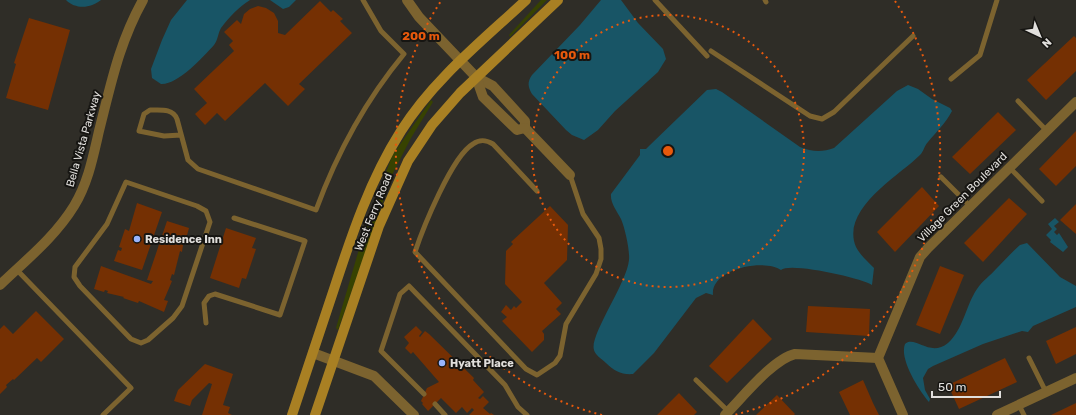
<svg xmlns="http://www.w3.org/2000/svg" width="1076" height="415" font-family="Rubik,sans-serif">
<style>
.green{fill:#374201}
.water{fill:#185566}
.building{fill:#753003}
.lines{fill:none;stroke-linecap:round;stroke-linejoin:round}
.service{stroke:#7c632f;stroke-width:5}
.minor{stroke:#7c632f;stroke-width:10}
.secondary{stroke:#a98023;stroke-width:10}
.ring{fill:none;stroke:#e8590c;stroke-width:2;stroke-dasharray:2 4}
.poi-dot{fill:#99b5fd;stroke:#161512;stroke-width:1.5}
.labels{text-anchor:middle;stroke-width:4;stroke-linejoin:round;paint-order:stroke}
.street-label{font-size:11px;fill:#e1dfdc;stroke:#161512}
.poi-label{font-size:11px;font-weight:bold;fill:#e1dfdc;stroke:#161512;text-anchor:start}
.centre{fill:#e8590c;stroke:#161512;stroke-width:2}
.ring-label{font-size:12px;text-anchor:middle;font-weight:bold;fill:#e8590c;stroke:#161512;stroke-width:4;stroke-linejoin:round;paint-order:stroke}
</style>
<rect width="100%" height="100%" fill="#2f2d27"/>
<g class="green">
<polygon points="541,0 547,0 510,37 509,35"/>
<polygon points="431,100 433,102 411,138 393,173 338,330 336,328 364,232 392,156"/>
</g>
<g class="water">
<path d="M66,0H101C91,8 76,10 66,0Z"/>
<path d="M187,0H250C239,7 229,17 221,28C218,33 218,40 214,45C203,57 178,85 161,84L152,78L151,69L162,40L171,20Z"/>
<polygon points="270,0 296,0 289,7 283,9"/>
<path d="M601,0H621L638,23L663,49L666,59L658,72L615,111L598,130L584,140L572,135L566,130L532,94C528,87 527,82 532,75L580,25Z"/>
<path d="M908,85L918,89L932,99L950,108L952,111C946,123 936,132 928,142C924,146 924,151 920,155C899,176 840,209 856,247C860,255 868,262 874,268L872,285C861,278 790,262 781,270C764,258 710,269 713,295L706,293L696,298L654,353L633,374C622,375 614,371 606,363C602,359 595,355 594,350C589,336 627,283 629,260C630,251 625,228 621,219C617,211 610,203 611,194L640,155V149H646L650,145L707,90L716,89L722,92L800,147C812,152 823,152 834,148L897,91Z"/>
<polygon points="1055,218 1059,222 1054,226 1057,229 1054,232 1057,235 1059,233 1068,247 1063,252 1050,242 1051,240 1046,235 1052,229 1048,224"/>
<path d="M1027,243L1060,277L1076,286V307L1033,326L1028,332L1022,331L983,344L933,366L928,369L923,378L925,390L930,399L929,402C919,390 899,359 905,344C915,335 930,358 948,343C963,330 966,305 977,289C982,281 990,276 996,269C1004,261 1012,252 1020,245Z"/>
</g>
<g class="building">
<polygon points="320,1 331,12 333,10 343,19 340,21 352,33 299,84 305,89 288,106 265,83 225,121 217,113 205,125 195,114 207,103 194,89 234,51 229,45 233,41 224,32 237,20 241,24 244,14 250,9 258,6 266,8 274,13 278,21 278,33 285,35"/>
<polygon points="29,18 70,30 48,110 6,98 16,64 14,63"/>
<polygon points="1074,36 1076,38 1076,71 1046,100 1027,80"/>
<polygon points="998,112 1016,130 970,174 952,157"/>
<polygon points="1076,131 1076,166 1056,186 1039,169"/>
<polygon points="922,187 939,206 895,252 877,232"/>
<polygon points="1009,198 1027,214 983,262 964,243"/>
<polygon points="137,203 162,212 142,270 114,261 118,250 121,251 122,248 119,247 125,229 129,231"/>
<polygon points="1076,204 1076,234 1060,220"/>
<polygon points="550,206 568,225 567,260 544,283 562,303 556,309 561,314 542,331 544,334 544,340 532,352 502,321 507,317 501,312 506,305 511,310 514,306 516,308 522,302 505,284 506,251 513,244 511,242"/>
<polygon points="167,221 189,228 186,239 184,238 182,252 180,251 174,275 172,274 170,280 172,281 164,300 168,301 164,312 139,301 138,303 123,298 124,297 107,293 108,291 105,290 104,292 94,289 101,266 151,284 153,281 147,280"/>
<polygon points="226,228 256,238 252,248 256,249 246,279 242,278 239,288 210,278"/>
<polygon points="940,266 964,275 940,334 916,325"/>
<polygon points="808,306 870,309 869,336 806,332"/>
<polygon points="36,311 64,339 41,362 37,358 14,380 13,379 6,385 7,387 0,394 0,329 4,325 13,334"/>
<polygon points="753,319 772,339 727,383 709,366"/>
<polygon points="416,326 422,332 419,336 420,337 425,331 429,334 474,378 473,380 484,392 478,398 480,399 483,396 489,402 483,408 490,414 491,413 494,415 469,415 474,410 472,408 467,413 462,407 456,413 441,398 428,411 422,404 423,403 421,401 427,388 439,382 413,352 411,354 405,348 409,343 404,337"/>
<polygon points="1076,327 1076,354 1056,364 1046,341"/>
<polygon points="1005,358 1017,382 959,409 948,385"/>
<polygon points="205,364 233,374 223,405 230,407 228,413 232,415 202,415 212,384 209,383 192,400 190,406 174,401 178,390"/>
<polygon points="863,380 873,403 879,415 850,415 839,392"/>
<polygon points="679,393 697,412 694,415 657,415"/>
<polygon points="777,395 795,414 794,415 756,415"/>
<polygon points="1076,403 1076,415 1051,415"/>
</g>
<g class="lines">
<g class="service">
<polyline points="655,0 707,56"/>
<polyline points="765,0 766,2"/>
<polyline points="711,51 810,116 822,119 834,112 913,36"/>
<polyline points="951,79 980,55 997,0"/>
<polyline points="1018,101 1046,130"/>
<path d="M181,135L164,136L139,131L144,114L150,110C160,110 173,108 177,119L188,160L198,169L316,210C337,153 365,101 404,54L381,31L363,0"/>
<polyline points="1009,167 1042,201"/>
<polyline points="941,177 970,206"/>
<polygon points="126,182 197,206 206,211 210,222 182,306 173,318 148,340 141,343 131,339 80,286 74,277 75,267 107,224"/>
<path d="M537,191L493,144C486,140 480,139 473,144C452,156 423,228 415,252L526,369L537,375L555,363L560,356L566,324L596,274L601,259V249L599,238L583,214L570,175"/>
<polyline points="16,269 131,388 103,415"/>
<polyline points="206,323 204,303 209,296 215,294 280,315 305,241 234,218"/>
<polyline points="1029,358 1046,392"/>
<polyline points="696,380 729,412"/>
<polyline points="424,394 381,351 400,294 409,286 505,385 518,407 527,415"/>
<polyline points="435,404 445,415"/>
<polyline points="1019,405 1024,415"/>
</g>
<g class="minor">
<polyline points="407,0 419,17 476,77 493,86 525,121 525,128 570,175"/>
<polyline points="476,77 483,97 517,130 525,128"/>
<path d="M0,285C26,260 55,237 74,206C88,183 93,157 99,131C111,84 119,43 143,0"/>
<polyline points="313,353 374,376 414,415"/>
<path d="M725,415C742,398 773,359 795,354L878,358"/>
<polyline points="903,415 878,358 920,257 928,248 1076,102"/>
<polyline points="997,415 1076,378"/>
</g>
<g class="secondary">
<path d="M292,415C306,373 320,331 334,289C352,234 370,180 401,131C433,80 482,41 526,0"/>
<polyline points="315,415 379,226 408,161 432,125 460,93 558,0"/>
</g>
</g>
<g class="ring">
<circle cx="668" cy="151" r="136"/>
<path d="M602 415A272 272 0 0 1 441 1M895 1A272 272 0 0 1 734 415"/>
</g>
<g class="poi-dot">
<circle cx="137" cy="239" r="4"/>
<circle cx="442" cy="363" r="4"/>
</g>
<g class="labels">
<g class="street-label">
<text transform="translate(83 139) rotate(-74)" y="4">Bella Vista Parkway</text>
<text transform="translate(962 197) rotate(-45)" y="4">Village Green Boulevard</text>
<text transform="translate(373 212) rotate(-68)" y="4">West Ferry Road</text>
</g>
<g class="poi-label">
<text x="145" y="243">Residence Inn</text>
<text x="450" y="367">Hyatt Place</text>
</g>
</g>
<circle cx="668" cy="151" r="6" class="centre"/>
<g class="ring-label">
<text x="421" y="40">200 m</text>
<text x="572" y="59">100 m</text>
</g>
<g transform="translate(1040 36) rotate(136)" stroke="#161512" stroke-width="3" paint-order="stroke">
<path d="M0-3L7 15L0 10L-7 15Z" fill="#e1dfdc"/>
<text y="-6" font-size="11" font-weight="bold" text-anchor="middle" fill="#e1dfdc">N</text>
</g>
<path d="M932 391v6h68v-6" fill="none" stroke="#e1dfdc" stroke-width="2"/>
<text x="938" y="391" font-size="12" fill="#e1dfdc" stroke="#161512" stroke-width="3" paint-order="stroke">50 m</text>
</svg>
